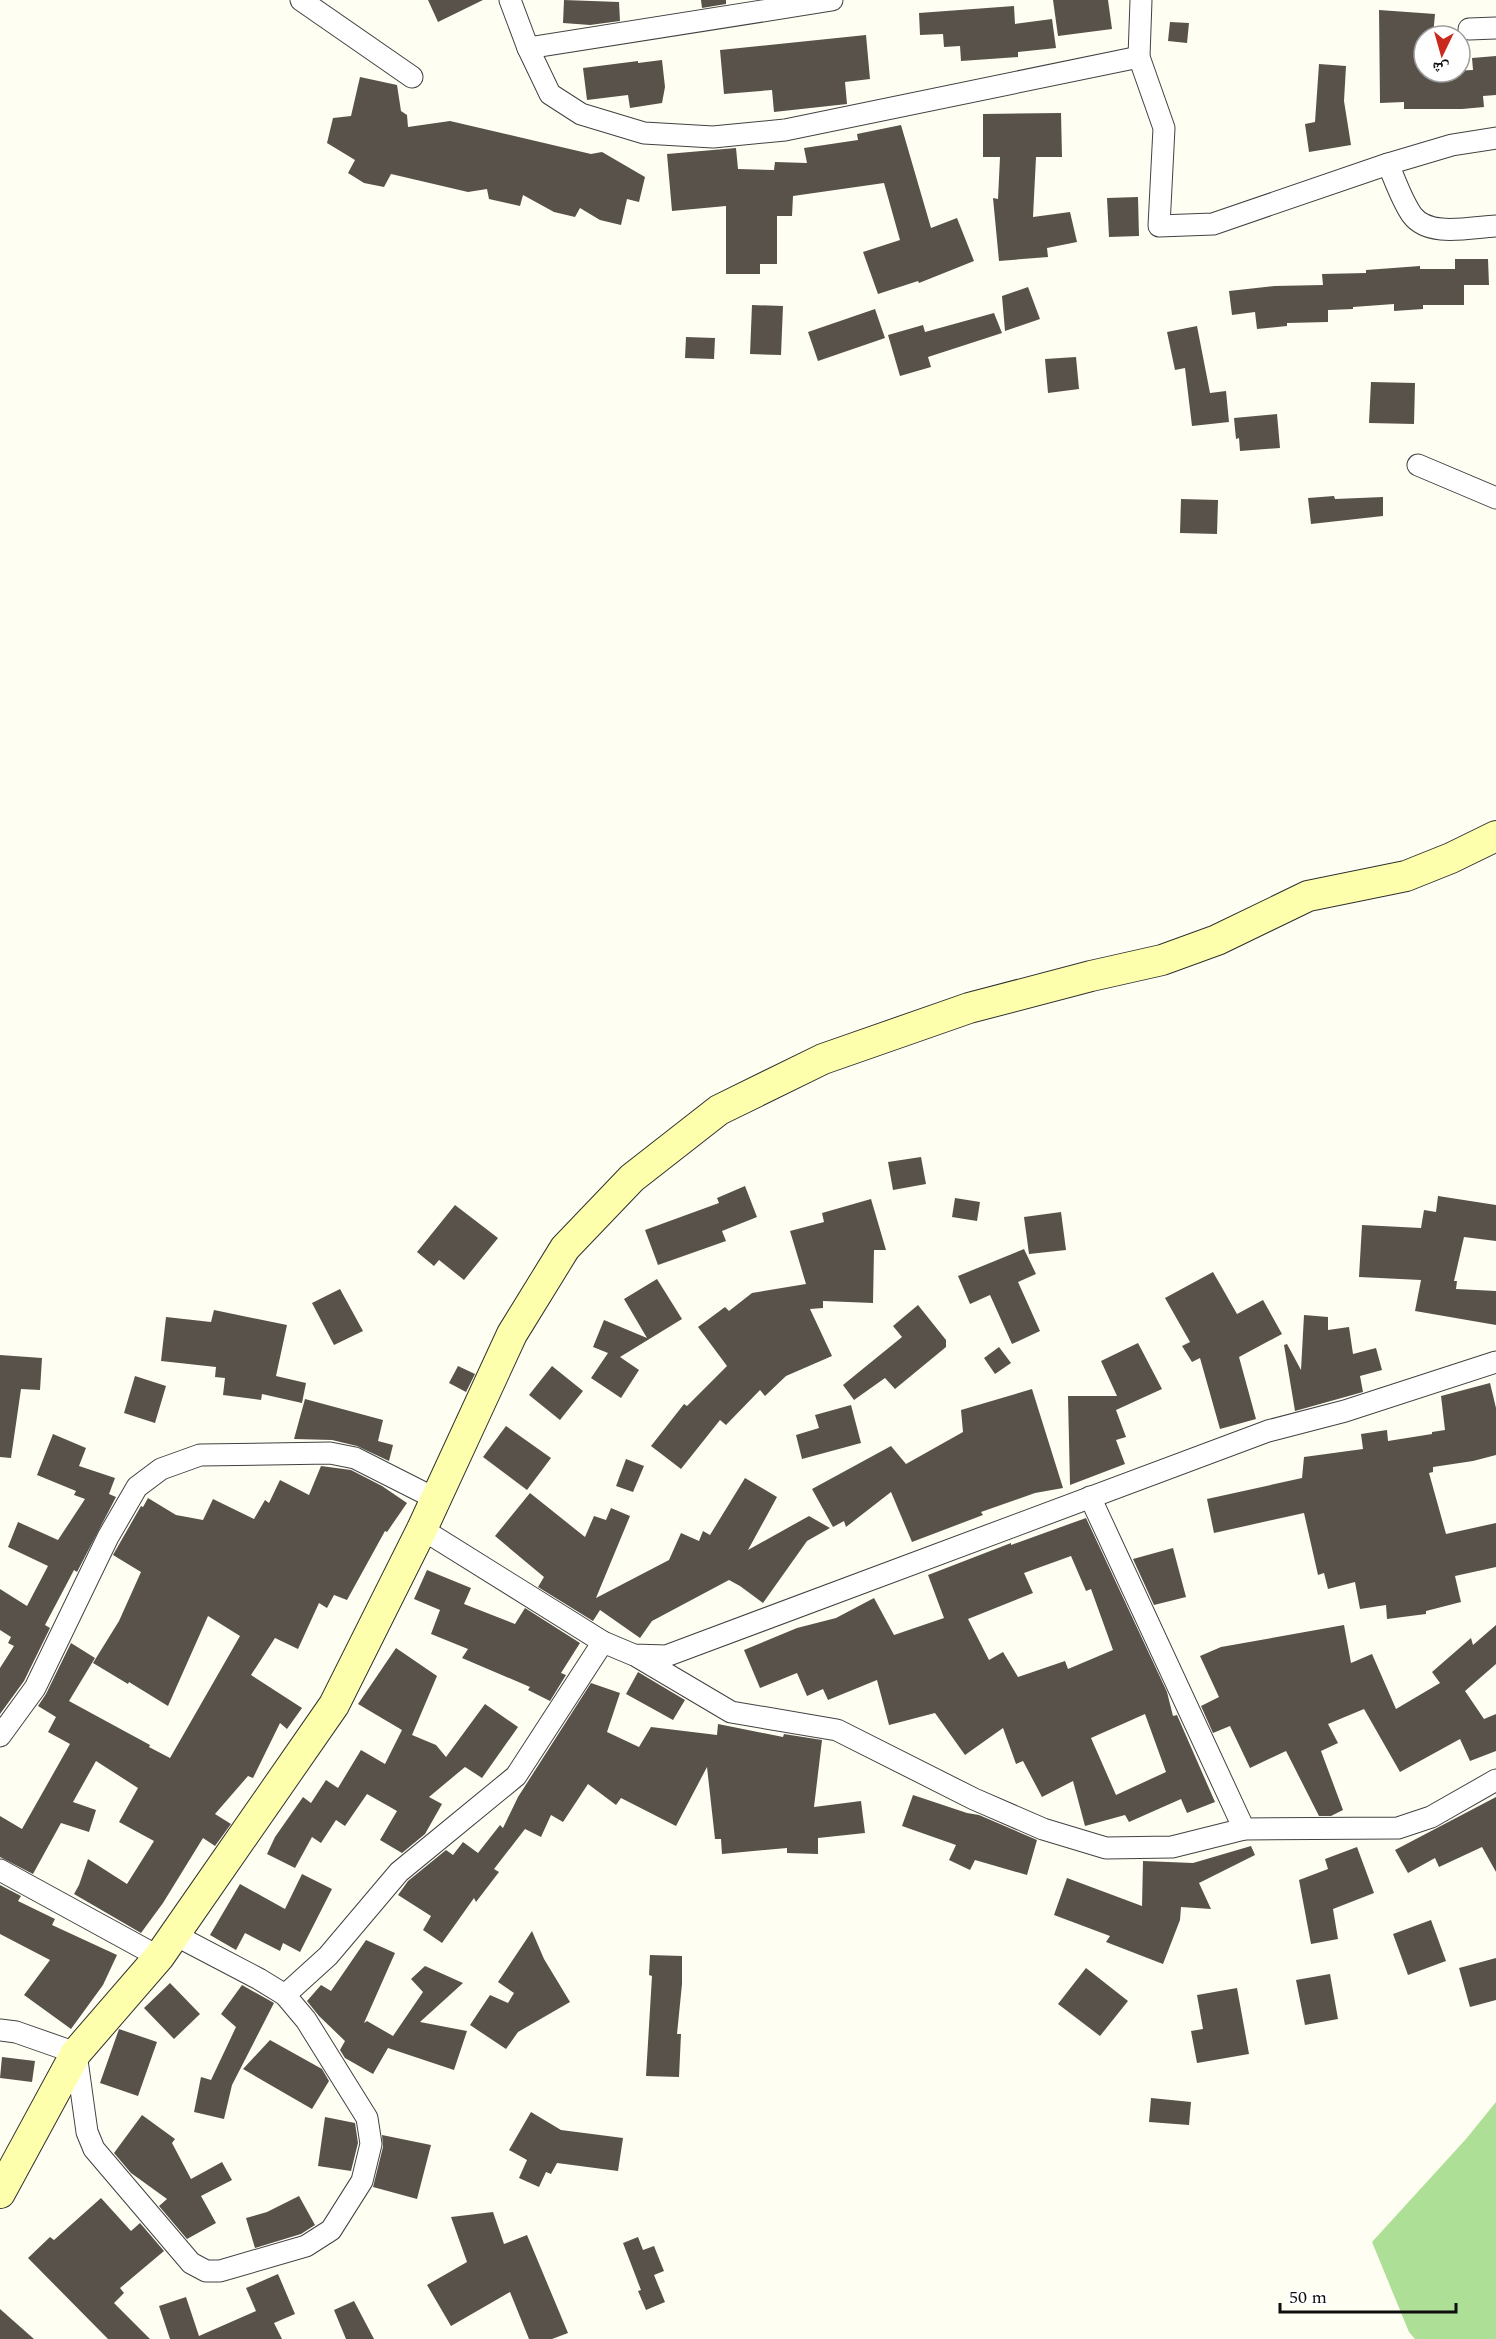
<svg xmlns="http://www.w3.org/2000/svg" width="1496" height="2339" font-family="Spectral,'Noto Naskh Arabic',serif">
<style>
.forest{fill:#aedf96}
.building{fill:#59524b;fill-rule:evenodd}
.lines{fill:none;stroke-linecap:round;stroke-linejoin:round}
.street-casing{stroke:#424242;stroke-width:23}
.secondary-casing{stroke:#313131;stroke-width:32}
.street{stroke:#fff;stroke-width:21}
.secondary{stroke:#feffad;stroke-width:30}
</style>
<rect width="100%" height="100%" fill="#fffef2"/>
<polygon class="forest" points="1496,2102 1496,2339 1415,2339 1409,2332 1372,2242 1466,2139"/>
<g class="building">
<polygon points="428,0 483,0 438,22"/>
<polygon points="564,0 619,2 620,21 590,25 563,23"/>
<polygon points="701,0 726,0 726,4 702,8"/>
<polygon points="1053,0 1108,0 1112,29 1058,36"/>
<polygon points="1014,6 1015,24 1052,19 1056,48 1018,52 1018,57 961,61 960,46 944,47 943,34 920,35 919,13"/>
<polygon points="1379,10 1435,14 1433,36 1424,36 1424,72 1473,70 1472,58 1496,56 1496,95 1483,96 1484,107 1462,109 1404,109 1404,102 1380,103"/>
<polygon points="1170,22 1189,23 1187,43 1168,41"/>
<polygon points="866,35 870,79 845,82 847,104 774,112 772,90 724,94 720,50"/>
<polygon points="662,60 665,87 662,103 630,108 628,95 587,100 583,68 638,61 638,63"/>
<polygon points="1319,64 1346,66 1344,101 1351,145 1309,152 1305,124 1315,122"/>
<polygon points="360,77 397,85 401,111 407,115 408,127 450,121 591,154 602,152 645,177 639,202 627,199 621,225 600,220 580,208 575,217 554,212 523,195 520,206 489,199 487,189 468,192 391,174 384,187 364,183 348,173 355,160 327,143 333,118 351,116"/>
<polygon points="1061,113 1062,157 1036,157 1033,217 1070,212 1077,242 1047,248 1048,257 999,261 993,198 998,199 1000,157 983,157 983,114"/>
<polygon points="901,125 931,228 957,218 974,261 919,283 918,281 878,294 863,252 900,240 884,183 793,196 792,216 777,216 777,264 760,264 760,274 726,274 726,206 672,211 667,154 736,148 738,169 774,170 775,162 807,163 804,148 858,140 857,134"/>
<polygon points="1138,197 1139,236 1109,237 1107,198"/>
<polygon points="1455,259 1488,259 1489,285 1464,285 1464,305 1423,305 1423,309 1394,311 1394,304 1353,307 1353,309 1328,310 1328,322 1287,323 1287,326 1257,329 1255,312 1232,315 1229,291 1275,286 1323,285 1322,274 1366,273 1366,270 1420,266 1420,269 1455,269"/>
<polygon points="1028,287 1040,319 1005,331 1002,296"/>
<polygon points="752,305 783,306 781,355 750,354"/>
<polygon points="875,309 885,338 818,361 808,332"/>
<polygon points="994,313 1002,333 928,357 931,367 900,376 888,335 923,325 925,332"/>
<polygon points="1197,326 1210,393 1226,391 1229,422 1192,426 1185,368 1175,370 1167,332"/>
<polygon points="686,337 715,338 714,359 685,358"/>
<polygon points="1076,357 1079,389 1048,393 1045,359"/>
<polygon points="1371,382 1415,383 1414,424 1369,423"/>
<polygon points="1277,414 1280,448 1240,451 1239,438 1236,439 1234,418"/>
<polygon points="1334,496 1335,499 1383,497 1383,516 1311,524 1308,498"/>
<polygon points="1181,499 1218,500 1217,534 1180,533"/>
<polygon points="921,1157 926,1184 893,1190 888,1162"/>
<polygon points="745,1186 757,1217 722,1231 726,1241 658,1265 645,1230 719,1203 717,1198"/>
<polygon points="1438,1196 1496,1205 1496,1241 1464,1237 1454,1281 1457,1281 1456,1289 1496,1291 1496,1325 1415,1311 1421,1280 1359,1277 1362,1225 1421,1228 1424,1210 1436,1212"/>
<polygon points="955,1198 980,1202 977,1221 952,1217"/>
<polygon points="871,1199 886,1250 874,1250 873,1303 823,1301 823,1308 810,1309 832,1356 786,1376 765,1396 760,1390 726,1425 720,1420 681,1469 651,1446 684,1404 687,1406 727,1366 698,1327 725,1307 729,1311 752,1293 806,1284 790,1231 824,1222 822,1213"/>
<polygon points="455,1205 498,1238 464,1280 439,1260 434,1266 417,1252"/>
<polygon points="1061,1212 1066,1250 1029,1254 1024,1217"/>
<polygon points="1024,1249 1036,1274 1018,1282 1040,1331 1012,1344 990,1295 970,1304 958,1276"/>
<polygon points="1213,1272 1237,1314 1263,1300 1282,1334 1239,1357 1256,1419 1220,1429 1200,1358 1192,1362 1182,1346 1190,1342 1165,1298"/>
<polygon points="657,1279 682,1319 620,1357 639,1370 621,1398 591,1378 608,1353 593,1347 604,1320 647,1338 624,1299"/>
<polygon points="340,1289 363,1331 334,1345 312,1303"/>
<polygon points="918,1305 946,1340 946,1347 895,1389 885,1378 854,1400 843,1385 902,1337 893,1326"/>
<polygon points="214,1310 287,1325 276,1376 306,1383 302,1403 262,1394 261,1400 223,1395 225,1378 215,1377 216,1367 161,1361 166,1317 211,1322"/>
<polygon points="1304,1315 1328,1317 1328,1330 1349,1327 1353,1354 1376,1348 1382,1370 1360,1376 1363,1392 1295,1411 1284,1345 1287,1344 1301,1370"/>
<polygon points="1138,1343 1162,1389 1116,1410 1126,1437 1116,1440 1125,1464 1070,1485 1068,1396 1117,1396 1101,1361"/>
<polygon points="999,1347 1011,1363 995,1374 984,1358"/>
<polygon points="0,1355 42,1358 40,1390 21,1389 11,1458 0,1457"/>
<polygon points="458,1366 475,1374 466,1392 449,1383"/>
<polygon points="552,1366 583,1391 560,1420 529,1395"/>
<polygon points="135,1376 166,1386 155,1423 124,1413"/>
<polygon points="1490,1383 1496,1408 1496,1455 1473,1461 1433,1467 1433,1472 1429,1473 1446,1534 1496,1523 1496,1567 1455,1576 1461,1602 1426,1611 1426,1614 1387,1619 1386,1605 1360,1609 1355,1582 1328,1589 1324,1573 1318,1575 1304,1513 1214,1533 1207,1499 1302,1478 1304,1457 1363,1449 1361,1434 1387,1430 1388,1441 1432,1434 1432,1432 1445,1430 1441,1396"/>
<polygon points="1032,1389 1063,1488 1035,1493 981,1512 983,1515 912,1542 891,1492 846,1527 844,1521 833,1527 812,1489 891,1446 906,1464 963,1432 961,1410"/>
<polygon points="305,1399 383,1420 378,1441 393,1445 389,1461 357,1446 332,1440 294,1439"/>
<polygon points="851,1405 861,1443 802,1459 796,1435 819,1428 815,1415"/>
<polygon points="506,1426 551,1458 527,1490 483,1457"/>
<polygon points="53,1434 86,1448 79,1466 115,1478 109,1494 116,1497 77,1572 74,1570 45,1625 50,1628 24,1681 0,1714 0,1668 14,1646 8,1643 11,1637 0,1630 0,1589 27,1606 48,1566 8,1547 18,1522 58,1540 85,1499 74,1495 76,1491 37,1475"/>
<polygon points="626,1459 644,1466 633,1492 616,1486"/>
<polygon points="321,1466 351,1470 382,1486 407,1503 387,1532 385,1531 347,1600 334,1595 327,1608 319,1603 298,1649 275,1638 251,1675 302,1708 287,1729 280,1723 253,1778 248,1776 215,1814 231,1824 215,1846 203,1838 163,1903 141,1933 74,1894 79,1885 88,1859 127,1884 154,1841 119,1822 138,1788 96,1761 73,1802 96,1810 89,1832 61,1823 33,1874 0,1857 0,1816 22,1829 70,1744 48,1732 56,1717 38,1706 46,1694 71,1643 95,1658 69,1701 150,1745 149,1747 170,1758 240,1636 208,1616 168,1706 129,1682 128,1684 93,1663 119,1621 141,1572 113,1555 141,1506 143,1507 148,1498 176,1515 203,1520 213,1499 254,1519 265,1500 269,1503 280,1480 309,1495"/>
<polygon points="745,1478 777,1497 748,1550 809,1516 830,1528 807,1541 763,1603 740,1586 729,1580 652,1621 640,1638 600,1610 593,1621 538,1587 544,1577 495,1536 530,1493 585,1537 594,1516 606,1520 611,1508 630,1516 596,1598 669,1560 681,1533 699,1541 703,1531 710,1535"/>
<path d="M1086,1518L1167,1692L1173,1716L1177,1715L1215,1802L1187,1813L1181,1799L1129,1822L1125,1815L1085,1826L1073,1781L1042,1797L1023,1761L1016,1764L1003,1728L965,1755L935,1713L889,1725L877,1680L828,1700L823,1689L807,1696L797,1673L760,1688L744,1650L797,1628L836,1618L874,1598L894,1635L944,1618L928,1575L1011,1543V1545ZM1071,1556L1086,1591L1091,1589L1113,1650L1068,1669L1065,1661L1018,1677L1003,1652L989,1660L968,1619L1033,1593L1024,1573ZM1145,1714L1166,1772L1116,1795L1091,1738Z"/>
<polygon points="1173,1548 1186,1597 1154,1605 1133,1559"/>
<polygon points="427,1570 471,1588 464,1604 515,1624 525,1608 580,1643 561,1673 566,1675 550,1701 528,1690 530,1687 462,1658 468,1649 431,1634 440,1610 414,1599"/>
<polygon points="1344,1625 1351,1663 1372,1654 1396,1709 1440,1683 1432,1672 1471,1638 1473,1645 1496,1625 1496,1664 1465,1691 1484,1719 1496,1714 1496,1751 1470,1761 1460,1739 1400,1772 1364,1709 1328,1724 1338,1743 1321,1751 1343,1810 1331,1816 1319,1816 1286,1751 1250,1768 1230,1726 1213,1733 1201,1706 1219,1697 1200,1656 1221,1647"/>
<polygon points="396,1648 437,1676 412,1735 436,1745 446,1757 485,1704 518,1727 482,1778 465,1767 429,1797 442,1804 425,1834 402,1853 380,1840 397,1811 367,1794 345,1826 336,1820 321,1843 312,1837 295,1868 267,1854 275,1837 303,1797 311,1803 326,1780 338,1788 361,1750 385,1764 402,1730 358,1704"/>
<polygon points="638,1672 685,1700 673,1720 626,1694"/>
<polygon points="591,1683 620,1693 607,1732 639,1747 651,1727 717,1735 718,1724 783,1737 784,1734 822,1740 814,1807 861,1801 865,1833 818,1838 818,1854 787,1853 787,1848 722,1854 721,1839 715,1839 707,1767 676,1826 621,1798 616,1805 588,1784 563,1822 551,1815 541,1837 525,1829 494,1869 499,1872 476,1902 474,1898 442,1943 423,1930 431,1916 398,1895 408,1881 446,1850 453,1855 463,1842 478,1853 500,1825 503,1828 518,1797"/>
<polygon points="913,1795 967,1813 979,1815 1037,1840 1027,1875 975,1860 970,1870 949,1860 956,1845 902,1826"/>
<polygon points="1496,1797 1496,1872 1482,1847 1439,1867 1435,1858 1408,1873 1395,1850"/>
<polygon points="1251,1846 1255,1855 1199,1883 1211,1909 1181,1907 1180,1920 1163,1964 1106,1942 1110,1936 1054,1915 1067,1878 1142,1906 1143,1861 1193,1863"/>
<polygon points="1357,1847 1374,1893 1333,1909 1338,1939 1311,1944 1299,1880 1328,1869 1325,1859"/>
<polygon points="302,1874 332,1889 300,1952 283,1943 280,1951 245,1933 236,1950 210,1935 240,1884 285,1909"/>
<polygon points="0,1885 21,1896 18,1901 55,1919 52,1925 117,1955 103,1985 71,2029 24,1995 50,1960 0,1934"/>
<polygon points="1431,1920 1446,1961 1408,1975 1393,1934"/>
<polygon points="532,1931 544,1959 570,2002 518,2032 506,2049 470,2025 490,1995 508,2003 514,1993 498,1982"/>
<polygon points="366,1940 395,1953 364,2023 367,2021 393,2036 423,1992 411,1979 425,1966 463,1983 420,2022 467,2031 454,2070 388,2048 373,2074 345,2058 340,2050 345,2041 319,2016 307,2001 321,1985 331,1991"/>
<polygon points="650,1955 682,1956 682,1984 677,2034 681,2034 679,2077 646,2076 652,1976 649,1975"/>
<polygon points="1496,1958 1496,2000 1470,2007 1459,1968"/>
<polygon points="1086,1968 1128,2001 1100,2036 1058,2004"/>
<polygon points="1330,1974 1338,2019 1305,2025 1296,1980"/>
<polygon points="170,1983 200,2014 174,2039 144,2008"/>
<polygon points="242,1985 274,2003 232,2085 224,2119 194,2112 201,2077 211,2080 236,2027 221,2014"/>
<polygon points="1237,1988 1249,2054 1197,2063 1191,2031 1203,2029 1197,1995"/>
<polygon points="119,2029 157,2042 138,2096 100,2083"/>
<polygon points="270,2040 322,2069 329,2081 312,2109 243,2069"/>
<polygon points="2,2057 35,2061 32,2082 0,2078"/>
<polygon points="1151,2098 1191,2102 1189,2125 1149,2122"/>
<polygon points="531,2112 561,2130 623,2138 618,2171 557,2163 551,2174 546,2172 539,2187 519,2178 527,2160 509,2150"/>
<polygon points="142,2115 175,2139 172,2143 191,2179 222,2162 232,2180 201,2196 216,2223 187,2239 159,2206 167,2199 131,2173 114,2153"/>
<polygon points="325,2117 355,2123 358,2143 351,2171 318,2166"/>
<polygon points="382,2135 431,2145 417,2199 373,2187 383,2147"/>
<polygon points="299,2196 315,2225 301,2234 255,2248 246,2218 267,2212"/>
<polygon points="101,2198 131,2231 140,2223 164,2251 120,2288 124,2293 114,2303 150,2339 108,2339 28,2258 50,2237 54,2240"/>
<polygon points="493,2212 504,2244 527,2235 568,2333 552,2339 529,2339 510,2292 451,2326 427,2285 467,2262 451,2217"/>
<polygon points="638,2237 643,2250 654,2246 664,2271 654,2275 665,2302 646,2310 638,2291 641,2290 623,2243"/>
<polygon points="278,2274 295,2314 274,2323 282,2339 170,2339 159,2306 186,2297 199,2336 256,2311 246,2288"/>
<polygon points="354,2301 374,2339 346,2339 334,2310"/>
<polygon points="0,2309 34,2339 0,2339"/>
</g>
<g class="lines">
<g class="street-casing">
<g id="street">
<polyline points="301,0 412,77"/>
<polyline points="510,0 528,48 550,94 581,114 644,133 713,137 785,130 1139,57"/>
<polyline points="1141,0 1139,57 1164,128 1159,226 1213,224 1388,164 1452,145 1496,138"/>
<polyline points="1469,29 1496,28"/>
<polyline points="528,48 832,0"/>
<path d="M1388,164C1395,180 1402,201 1412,215C1429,238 1471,227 1496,226"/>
<polyline points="1418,465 1496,498"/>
<polyline points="1090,1497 1244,1829"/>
<polyline points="422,1529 603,1642 634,1655 666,1656 1268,1431 1345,1411 1496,1362"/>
<polyline points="638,1657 731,1712 837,1730 974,1799 1043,1829 1106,1848 1172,1847 1244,1829 1398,1828 1431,1817 1496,1780"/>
<polyline points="0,1736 35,1688 108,1537 137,1487 161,1469 200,1455 330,1453 355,1458 436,1499"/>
<polyline points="0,1870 159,1957"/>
<polyline points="285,1995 328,1956 399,1872 516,1776 603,1642"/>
<polyline points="0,2030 16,2032 76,2053 87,2132 94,2149 191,2263 206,2271 220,2271 306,2246 331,2230 362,2181 371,2144 367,2118 306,2020 285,1995 259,1979 175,1935"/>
</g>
</g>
<g class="secondary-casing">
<polyline id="secondary" points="0,2193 76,2053 159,1957 334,1705 422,1529 512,1334 565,1248 632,1178 719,1110 823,1059 969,1008 1091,976 1162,960 1217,940 1308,896 1406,876 1451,858 1496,836"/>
</g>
<use href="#street" class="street"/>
<use href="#secondary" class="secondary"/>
</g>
<g transform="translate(1442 54) rotate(185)"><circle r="28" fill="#ffffff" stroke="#9f9f9f" stroke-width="1.5"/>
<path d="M0-4.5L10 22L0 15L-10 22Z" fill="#ca2a1d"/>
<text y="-9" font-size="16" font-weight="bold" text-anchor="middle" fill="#0f0f0f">ش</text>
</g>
<path d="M1280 2303v9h176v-9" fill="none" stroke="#0f0f0f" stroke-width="3"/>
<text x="1289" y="2303" font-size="18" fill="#0f0f0f" stroke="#ffffff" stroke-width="4.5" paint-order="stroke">50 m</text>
</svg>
